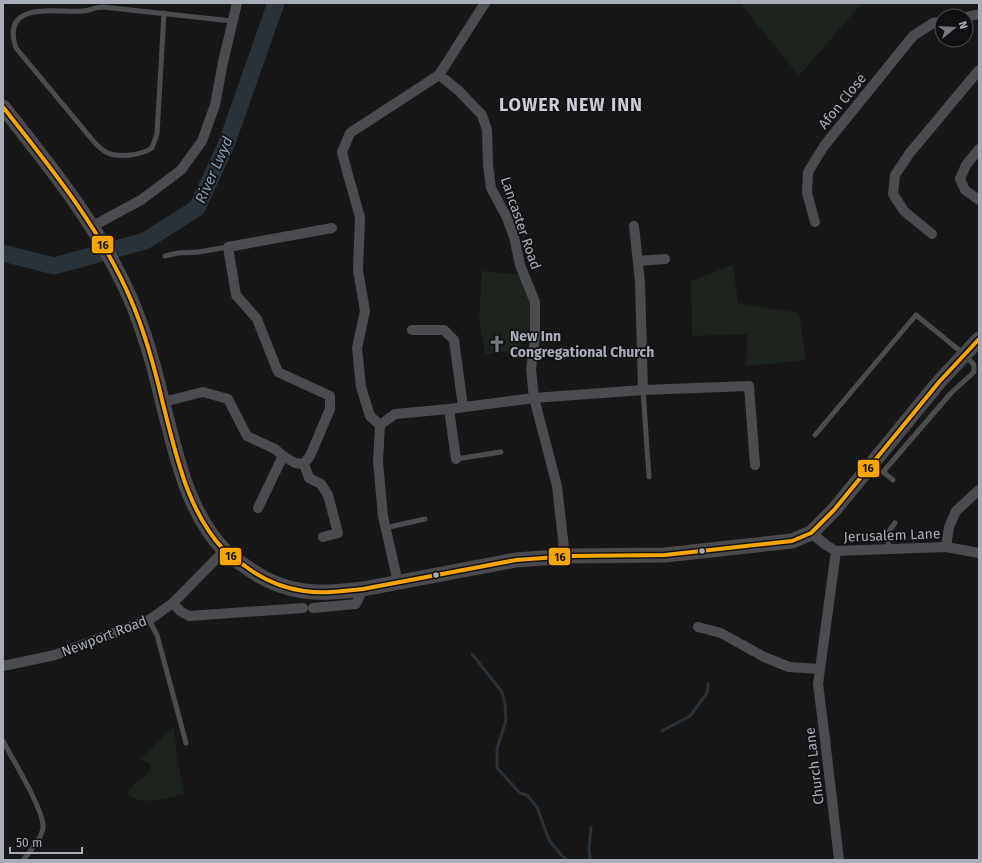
<svg xmlns="http://www.w3.org/2000/svg" width="982" height="863" font-family="'Fira Sans',sans-serif">
<style>
.green{fill:#1d241e}
.lines{fill:none;stroke-linecap:round;stroke-linejoin:round}
.stream{stroke:#2a3239;stroke-width:3}
.river{stroke:#2a3239;stroke-width:17}
.lane{stroke:#4b4c50;stroke-width:5}
.street{stroke:#4b4c50;stroke-width:10}
.secondary{stroke:#4a4a4e;stroke-width:15}
.bus-1-casing{stroke:#111113;stroke-width:7}
.bus-1{stroke:#f7a600;stroke-width:4}
.bus-dot{fill:#a8adb8;stroke:#111113;stroke-width:1.5}
.labels{text-anchor:middle;stroke-width:3.5;stroke-linejoin:round;paint-order:stroke}
.street-label{font-size:14px;fill:#a8adb8;stroke:#111113}
.poi-label{font-size:14px;font-weight:bold;fill:#a8adb8;stroke:#111113;text-anchor:start}
.water-label{font-size:15px;font-style:italic;fill:#7f9bb3;stroke:#111113}
.district-label{font-size:18px;font-weight:bold;letter-spacing:1px;fill:#c9ccd4;stroke:#111113}
.line-badge{stroke:#111113;stroke-width:1.5}
.pale-badge-label{font-size:11px;text-anchor:middle;font-weight:bold;fill:#111}
</style>
<rect width="100%" height="100%" fill="#171717"/>
<g class="green">
<polygon points="740,3 862,3 799,76"/>
<polygon points="733,265 738,303 799,313 806,360 746,366 747,334 692,336 691,281"/>
<polygon points="482,271 524,275 535,302 535,336 521,336 520,350 485,354 479,319"/>
<path d="M174,726L177,758L185,794C165,798 144,807 127,794C131,783 144,779 151,770L150,764L141,760Z"/>
</g>
<g class="lines">
<g class="stream">
<polyline points="472,654 502,692 505,704 506,720 497,749 497,768 520,793 527,795 537,807 549,840 563,857 567,860"/>
<polyline points="662,731 690,716 707,693 708,684"/>
<polyline points="590,860 589,848 591,827"/>
</g>
<polyline class="river" points="3,253 54,266 145,241 197,208 226,145 276,3"/>
<g class="lane">
<path d="M164,13L157,134L152,148C141,155 120,158 108,153C103,151 99,147 95,143L16,48C0,0 56,13 82,11C89,11 95,7 103,7L232,21"/>
<polyline points="165,256 178,253 198,252 228,247"/>
<polyline points="643,390 649,477"/>
<polyline points="815,435 916,315 965,355 974,365 974,372 951,393 883,472 893,480"/>
<polyline points="456,459 501,452"/>
<polyline points="385,528 425,519"/>
<polyline points="888,550 889,531 895,523"/>
<polyline points="149,620 157,635 186,743"/>
<path d="M3,741C12,758 45,812 43,828C41,840 30,851 23,860"/>
</g>
<g class="street">
<polyline points="966,17 979,14"/>
<polyline points="439,75 458,90 482,115 487,130 488,165 491,188 507,218 514,237 520,265 535,302 535,336 531,369 534,398 557,486 565,557"/>
<polyline points="979,149 966,165 960,179 965,190 979,200"/>
<polyline points="815,222 807,193 808,172 824,146 913,36 933,23 942,22"/>
<polyline points="93,226 141,200 181,170 202,141 215,105 223,62 237,3"/>
<polyline points="634,226 640,282 643,390"/>
<polyline points="932,234 904,211 893,194 895,175 909,154 979,70"/>
<polyline points="638,261 665,259"/>
<polyline points="412,330 444,330 454,340 463,407"/>
<polyline points="163,402 203,392 228,399 247,436 275,449 283,456 295,463 304,464"/>
<polyline points="449,409 456,459"/>
<polyline points="380,425 395,414 449,409 534,398 643,390 749,386 755,465"/>
<polyline points="304,464 310,456 330,409 330,396 278,372 257,319 236,295 228,247 332,228"/>
<polyline points="304,464 309,478 321,484 328,495 338,533 323,537"/>
<polyline points="258,508 283,456"/>
<polyline points="811,533 826,545 836,551 946,547 979,553"/>
<polyline points="946,547 949,527 956,511 979,490"/>
<polyline points="836,551 818,684 825,739 839,860"/>
<polyline points="398,583 383,516 378,462 380,425 370,416 361,387 357,348 365,311 358,270 360,217 348,175 342,152 350,133 439,75 485,3"/>
<polyline points="173,603 180,611 189,616 303,608"/>
<polyline points="313,608 356,604 363,589"/>
<polyline points="698,627 721,633 764,657 789,667 820,669"/>
<polyline points="3,666 55,655 149,620 173,603 224,551"/>
</g>
<path class="secondary" d="M3,107C52,169 100,228 131,300C145,333 155,369 163,404C176,454 187,511 224,550C229,557 238,561 245,566C262,579 282,588 304,591C323,594 344,591 363,589L516,560L571,556L665,555L792,541L811,533L834,510L939,382L979,339"/>
<g class="bus-1-casing">
<path id="bus-1" d="M3,107C52,169 100,228 131,300C145,333 155,369 163,404C176,454 187,511 224,550C229,557 238,561 245,566C262,579 282,588 304,591C323,594 344,591 363,589L516,560L571,556L665,555L792,541L811,533L834,510L939,382L979,339"/>
</g>
<use href="#bus-1" class="bus-1"/>
</g>
<defs>
<g id="church-bare" transform="scale(1.38)"><path d="M-1.2-6h2.4v3.5h3.3v2.4h-3.3V6h-2.4V-.1h-3.3v-2.4h3.3Z" fill="#757880" stroke="#111113" stroke-width="2.5" paint-order="stroke"/></g>
</defs>
<g fill-rule="evenodd">
<use href="#church-bare" x="497" y="344"/>
</g>
<g class="bus-dot">
<circle cx="702" cy="551" r="3.5"/>
<circle cx="436" cy="575" r="3.5"/>
</g>
<g class="labels">
<g class="street-label">
<text transform="translate(842 101) rotate(-51)" y="5">Afon Close</text>
<text transform="translate(521 223) rotate(71)" y="5">Lancaster Road</text>
<text transform="translate(892 535) rotate(-2)" y="5">Jerusalem Lane</text>
<text transform="translate(104 636) rotate(-21)" y="5">Newport Road</text>
<text transform="translate(814 766) rotate(-97)" y="5">Church Lane</text>
</g>
<g class="poi-label">
<text x="510" y="341">New Inn<tspan x="510" dy="16">Congregational Church</tspan></text>
</g>
<g class="water-label">
<text transform="translate(214 170) rotate(-66)" y="5">River Lwyd</text>
</g>
<g class="district-label">
<text x="571" y="111">LOWER NEW INN</text>
</g>
</g>
<g class="line-badge">
<rect x="91" y="235" width="23" height="19" rx="4" fill="#f7a600"/>
<rect x="857" y="459" width="23" height="19" rx="4" fill="#f7a600"/>
<rect x="219" y="547" width="23" height="19" rx="4" fill="#f7a600"/>
<rect x="548" y="547" width="23" height="19" rx="4" fill="#f7a600"/>
</g>
<g class="pale-badge-label">
<text x="103" y="249">16</text>
<text x="868" y="472">16</text>
<text x="231" y="560">16</text>
<text x="560" y="561">16</text>
</g>
<rect width="982" height="863" fill="none" stroke="#a8adb8" stroke-width="8"/>
<g transform="translate(954 28) rotate(72)"><circle r="19" fill="#111113" stroke="#4d4f55"/>
<path d="M0-3L7 15L0 10L-7 15Z" fill="#757880"/>
<text y="-6" font-size="11" font-weight="bold" text-anchor="middle" fill="#a8adb8">N</text>
</g>
<path d="M10 847v6h72v-6" fill="none" stroke="#a8adb8" stroke-width="2"/>
<text x="16" y="847" font-size="12" fill="#a8adb8" stroke="#111113" stroke-width="3" paint-order="stroke">50 m</text>
</svg>
